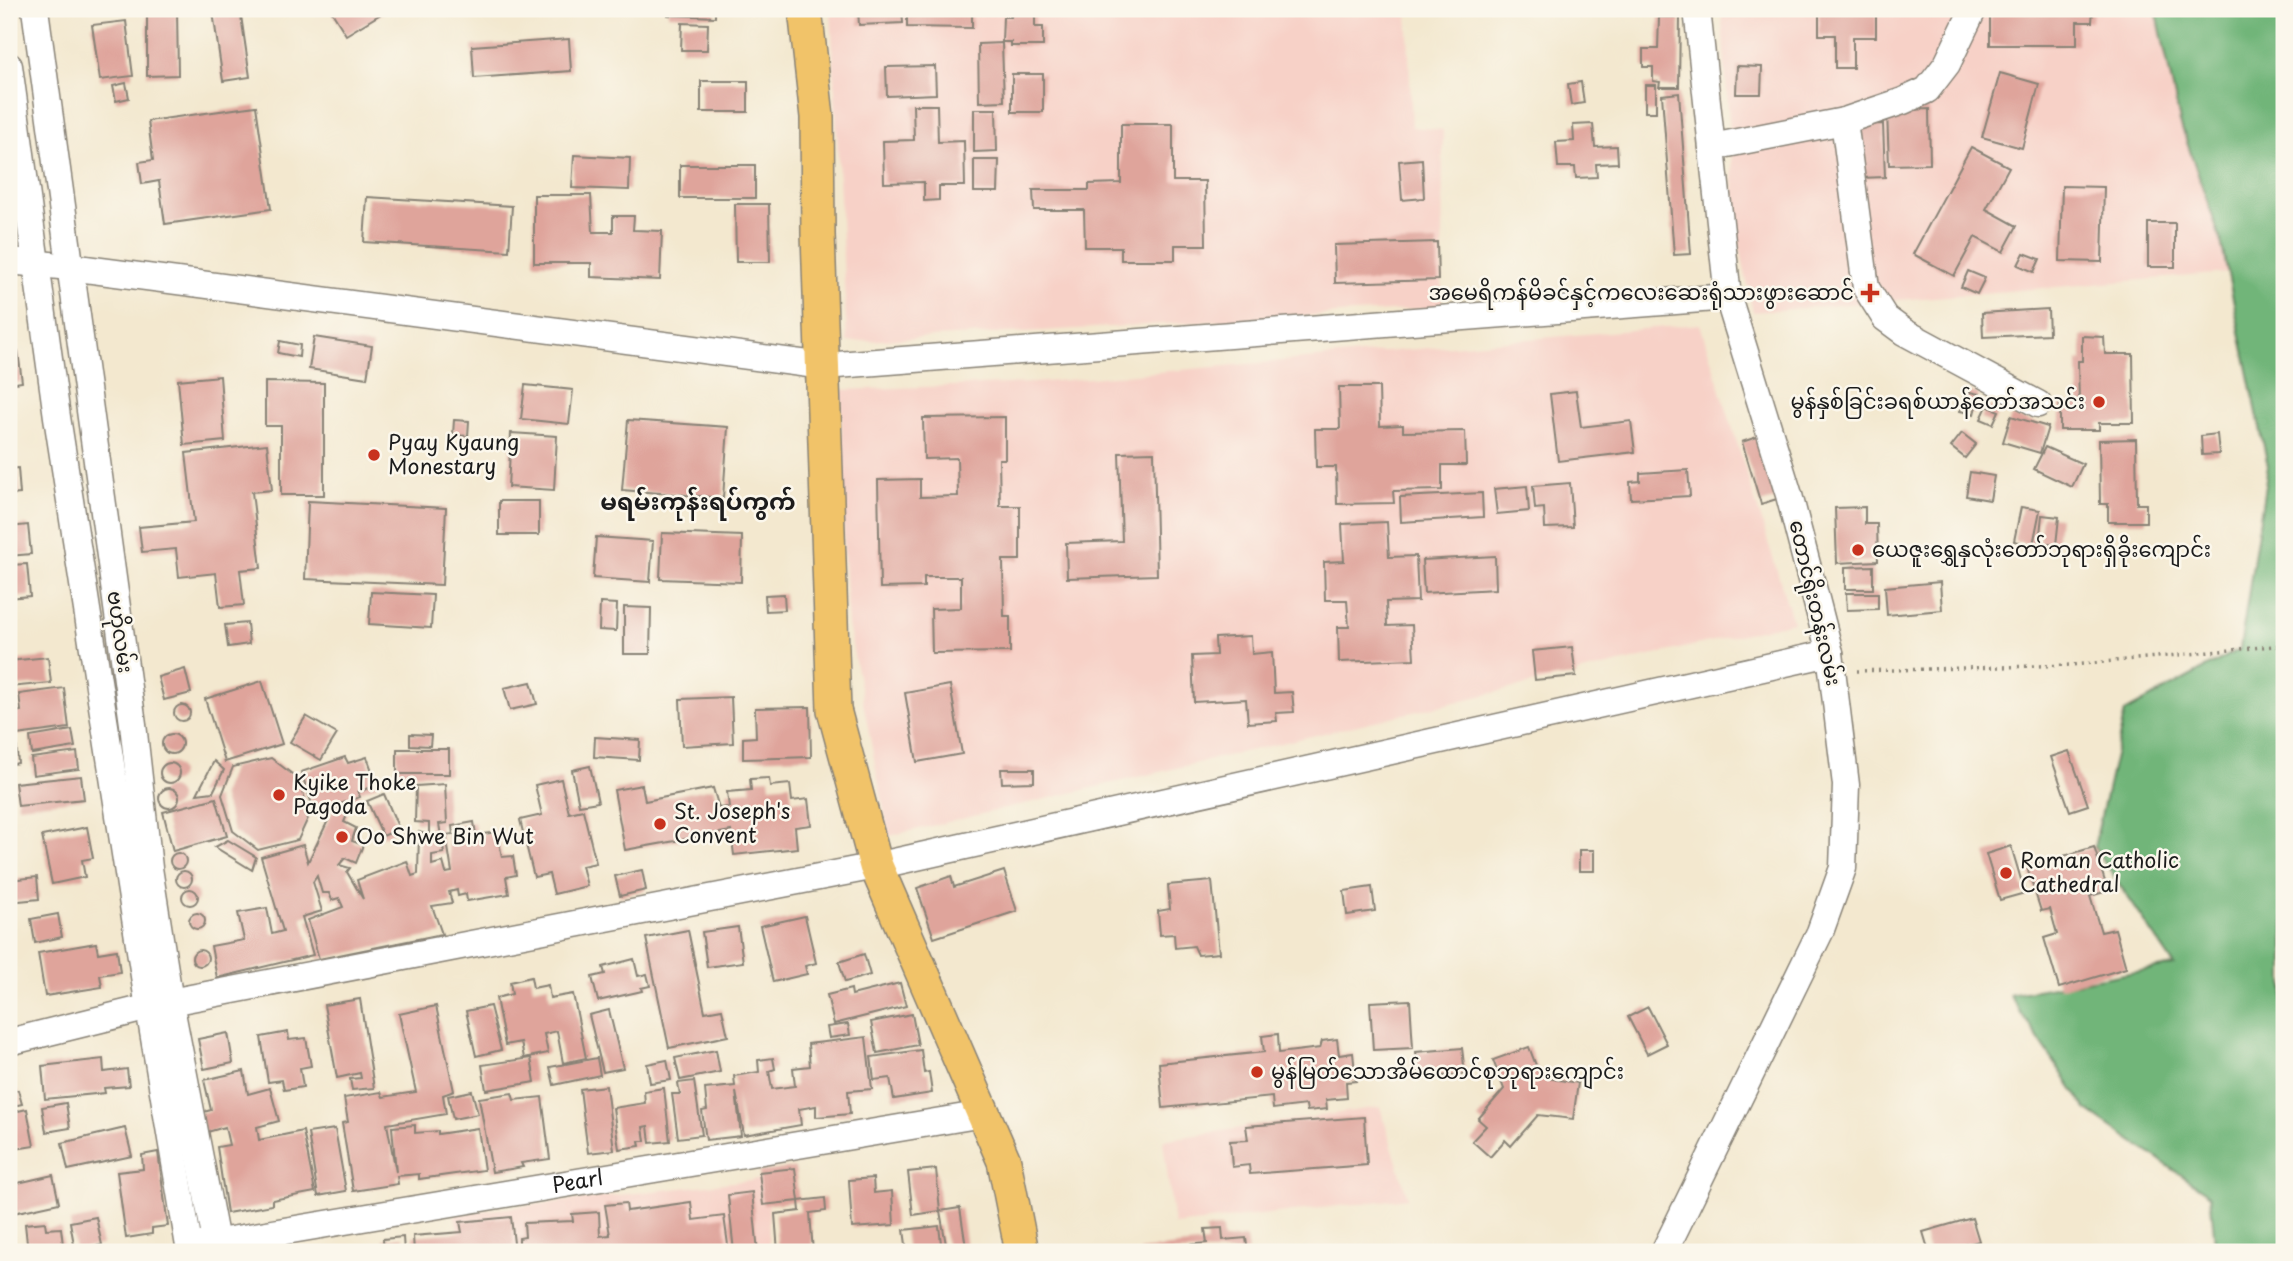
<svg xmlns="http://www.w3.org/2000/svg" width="2293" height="1261" font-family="'Playpen Sans','Noto Sans Myanmar',sans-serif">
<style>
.built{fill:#f7d1c7}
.forest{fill:#71b579;stroke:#46684a;stroke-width:2}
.building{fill:#dfa49b}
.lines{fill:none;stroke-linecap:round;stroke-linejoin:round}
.minor-casing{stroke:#888276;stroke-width:29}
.major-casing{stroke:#888276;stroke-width:36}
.path{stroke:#888276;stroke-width:3.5;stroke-dasharray:2 5;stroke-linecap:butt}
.minor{stroke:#fff;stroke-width:26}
.major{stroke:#f1c369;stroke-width:33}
.poi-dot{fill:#c8321e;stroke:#fbf7ec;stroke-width:2.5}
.labels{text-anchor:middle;stroke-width:5;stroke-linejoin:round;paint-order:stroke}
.poi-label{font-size:21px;fill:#1c1c1c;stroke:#fbf7ec;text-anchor:start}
.street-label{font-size:21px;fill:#1c1c1c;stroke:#fbf7ec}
.quarter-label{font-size:24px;font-weight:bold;fill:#1c1c1c;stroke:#fbf7ec}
</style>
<rect width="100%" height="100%" fill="#fbf7ec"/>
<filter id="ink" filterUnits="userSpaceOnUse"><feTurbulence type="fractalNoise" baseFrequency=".0143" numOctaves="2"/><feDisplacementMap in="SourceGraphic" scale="14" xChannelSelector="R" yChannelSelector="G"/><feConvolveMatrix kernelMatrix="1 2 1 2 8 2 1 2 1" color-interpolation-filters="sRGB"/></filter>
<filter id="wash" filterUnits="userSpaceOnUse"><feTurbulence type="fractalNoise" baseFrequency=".00686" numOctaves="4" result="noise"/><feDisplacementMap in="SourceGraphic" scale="28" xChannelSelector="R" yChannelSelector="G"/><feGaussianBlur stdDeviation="1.57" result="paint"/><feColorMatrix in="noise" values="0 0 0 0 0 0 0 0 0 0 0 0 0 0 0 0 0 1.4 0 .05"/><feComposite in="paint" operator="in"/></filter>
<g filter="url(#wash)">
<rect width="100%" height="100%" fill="#f3e8cf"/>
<g class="built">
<polygon points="831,9 1407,9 1412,127 1443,130 1442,308 847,342"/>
<polygon points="1721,9 2275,9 2284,62 2284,608 2246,612 2268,466 2227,273 1753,312 1737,232"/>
<polygon points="1700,324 1793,622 889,836 848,624 844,560 841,390 1033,383"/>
<polygon points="1380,1107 1408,1198 1174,1225 1163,1140"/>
<polygon points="768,1178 769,1252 461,1252 455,1214"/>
</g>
<polygon class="forest" points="2156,9 2284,9 2284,1252 2216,1252 2210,1195 2086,1109 2009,995 2174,965 2094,847 2125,712 2240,649 2268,466 2221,241 2180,122"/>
<g id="blocks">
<g class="building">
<polygon points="147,9 177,9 178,75 147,76"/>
<polygon points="240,9 250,77 223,81 213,12"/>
<polygon points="330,9 389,9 346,35"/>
<polygon points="668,9 715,9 715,17 668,15"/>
<polygon points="858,9 902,9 903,23 859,25"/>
<polygon points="907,9 972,9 972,28 907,27"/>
<polygon points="1819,9 1876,9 1876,37 1853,37 1853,68 1835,68 1835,35 1819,35"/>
<polygon points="1990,9 2093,9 2092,22 2077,22 2077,45 1990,45"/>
<polygon points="1012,11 1035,11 1035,27 1043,27 1043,46 1011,46 1011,42 1002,42 1003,17 1011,17"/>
<polygon points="1659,17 1680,17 1679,87 1659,87 1660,82 1653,81 1653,67 1643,67 1643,49 1658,49"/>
<polygon points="126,21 133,76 100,80 92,25"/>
<polygon points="682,23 708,24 707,50 681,50"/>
<polygon points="569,39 571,71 474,78 472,46"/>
<polygon points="1002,43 1004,101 979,102 978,44"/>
<polygon points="935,66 936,94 887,96 886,67"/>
<polygon points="1737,66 1762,67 1761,94 1736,94"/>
<polygon points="2000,73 2039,84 2022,148 1982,137"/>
<rect x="1012" y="74" width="31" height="38"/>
<rect x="701" y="81" width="47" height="31"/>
<polygon points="1581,82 1584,103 1571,105 1568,84"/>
<polygon points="126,83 129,98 116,101 113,86"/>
<rect x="1645" y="85" width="11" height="27"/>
<polygon points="1679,93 1691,254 1674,255 1662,95"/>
<polygon points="913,105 937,105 938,142 964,141 965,186 939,186 939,200 924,201 924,182 884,183 883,141 914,140"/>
<polygon points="256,106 271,209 165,224 159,181 142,184 139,162 153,160 148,121"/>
<polygon points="974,109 996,109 997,151 974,152"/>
<polygon points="1929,109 1930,164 1889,165 1887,111"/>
<polygon points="1121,124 1173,124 1173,181 1205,181 1206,245 1175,245 1175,260 1121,260 1121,247 1085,247 1084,210 1034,210 1033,190 1089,190 1089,184 1121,183"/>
<polygon points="1593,124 1595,147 1617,146 1618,163 1596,164 1597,177 1576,178 1575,167 1558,167 1556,142 1574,141 1573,125"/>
<polygon points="1883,124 1885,177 1860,178 1858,125"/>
<polygon points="1971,147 2009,167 1986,209 2017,226 2003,252 1975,237 1954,276 1913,254"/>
<polygon points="574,155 630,158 629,190 572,188"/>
<polygon points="1422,159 1424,198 1402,200 1399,161"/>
<polygon points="974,160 999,160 998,192 974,192"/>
<rect x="680" y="165" width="75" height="33"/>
<polygon points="2062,186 2104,187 2102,262 2060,261"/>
<polygon points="534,195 591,195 593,232 613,232 613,216 634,216 633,230 662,231 660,280 591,277 591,263 534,263"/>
<polygon points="367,197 512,206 509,251 364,242"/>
<polygon points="735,204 769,204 770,262 736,262"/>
<rect x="2148" y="223" width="27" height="44"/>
<polygon points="1437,242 1438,280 1335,283 1334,245"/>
<polygon points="2024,253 2040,259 2034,272 2018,265"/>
<polygon points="1968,271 1985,278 1977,294 1961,287"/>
<polygon points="2048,309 2049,334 1983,337 1982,313"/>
<polygon points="2082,336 2104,337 2105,354 2133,354 2134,423 2099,423 2099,430 2060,430 2060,403 2079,403 2078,361 2082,361"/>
<polygon points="314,337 372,346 367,378 309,369"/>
<polygon points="280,341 300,345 299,357 278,353"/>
<polygon points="18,351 22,382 9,384 9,352"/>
<polygon points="220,376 225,441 184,445 178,380"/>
<polygon points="265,382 324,383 324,495 281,495 281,426 265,426"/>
<polygon points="525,385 573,390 569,424 521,419"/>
<polygon points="1339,387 1379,387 1380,426 1403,425 1403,432 1465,431 1466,465 1442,465 1442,490 1393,491 1394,503 1337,504 1336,467 1316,467 1315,429 1340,429"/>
<polygon points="1576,391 1581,427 1631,421 1635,452 1558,461 1550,394"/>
<polygon points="1965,391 1979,394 1974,414 1960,411"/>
<polygon points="1987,406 1999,411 1993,424 1981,419"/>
<polygon points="2011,416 2048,427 2040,453 2003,442"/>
<polygon points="1005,417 1005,459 999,459 1000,506 1020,506 1020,560 1003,560 1004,616 1010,616 1010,652 932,653 931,609 961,608 961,577 924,577 924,587 880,588 878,480 920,479 920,497 958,496 957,458 924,459 923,418"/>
<polygon points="454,420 469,421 468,436 453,435"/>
<polygon points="628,420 728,427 723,498 622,490"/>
<polygon points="511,433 557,436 554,490 508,487"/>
<polygon points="1962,433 1976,444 1965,458 1951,447"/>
<polygon points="2217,434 2219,454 2202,455 2201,436"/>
<polygon points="1763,435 1783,497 1761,504 1742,442"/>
<polygon points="2136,439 2137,504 2146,504 2146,522 2108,522 2108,504 2100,504 2099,440"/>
<polygon points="267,444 272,490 252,492 261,568 240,570 244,605 220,607 216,573 179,577 176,549 142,552 139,527 194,522 186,453"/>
<polygon points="2045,447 2083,464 2072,487 2034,469"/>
<polygon points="1154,452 1157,575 1067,578 1066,543 1122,541 1119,453"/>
<polygon points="18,468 20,494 9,495 9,469"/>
<polygon points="1688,470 1690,496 1631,499 1630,482 1640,481 1640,473"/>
<polygon points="1970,472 1994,476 1990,500 1966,496"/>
<polygon points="1570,483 1573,527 1545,528 1544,508 1535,509 1533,486"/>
<polygon points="1527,486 1529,511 1497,514 1494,489"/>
<polygon points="1482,493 1483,517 1401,522 1400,497"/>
<polygon points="308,501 446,508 442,585 305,579"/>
<rect x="499" y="501" width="40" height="34"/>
<polygon points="1865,507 1865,524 1877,524 1878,561 1837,563 1835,508"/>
<polygon points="2021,507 2040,510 2033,545 2014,541"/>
<polygon points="2042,515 2059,517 2056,545 2039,543"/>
<polygon points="1387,522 1389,557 1416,556 1418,601 1386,602 1387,626 1412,625 1414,659 1339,662 1338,627 1349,627 1347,600 1325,600 1324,562 1344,561 1342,524"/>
<polygon points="28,525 31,554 9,556 9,527"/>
<polygon points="662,533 742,536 741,582 660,579"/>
<polygon points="596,537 653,541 650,582 593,578"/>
<polygon points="1495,556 1496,589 1424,593 1422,560"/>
<polygon points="27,564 30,596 9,598 9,565"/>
<polygon points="1873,566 1873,589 1845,589 1845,567"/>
<polygon points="1940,582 1942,610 1887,615 1885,587"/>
<polygon points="371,592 433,595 431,628 369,624"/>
<polygon points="1846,593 1878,593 1878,609 1847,610"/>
<polygon points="784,594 785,610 766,611 765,595"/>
<polygon points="600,603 617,604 616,631 599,630"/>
<polygon points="624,607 651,608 650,654 624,654"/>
<polygon points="247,623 249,644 228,647 225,625"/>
<polygon points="1251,636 1252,654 1272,652 1274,693 1292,692 1294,712 1276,713 1277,721 1248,723 1246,699 1194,702 1192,656 1216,655 1215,638"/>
<polygon points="1572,647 1576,676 1535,680 1532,651"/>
<polygon points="48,657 51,683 9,687 9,661"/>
<polygon points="185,669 191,693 164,700 158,677"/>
<polygon points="262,681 282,744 225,762 205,699"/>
<polygon points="531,682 537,704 510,710 504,688"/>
<polygon points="950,685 962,754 917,762 905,693"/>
<polygon points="64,688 69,728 9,736 9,713 21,711 19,694"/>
<polygon points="731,697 733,743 682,746 680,699"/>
<circle cx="182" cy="713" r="8"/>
<polygon points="810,707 811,757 743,759 743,738 756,737 755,708"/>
<polygon points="306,716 337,734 321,760 290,742"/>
<polygon points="72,730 75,747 32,754 30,737"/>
<polygon points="410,734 431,735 430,746 410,745"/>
<circle cx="172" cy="744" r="10"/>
<polygon points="595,737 640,740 639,760 594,757"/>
<polygon points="16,741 18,763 9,765 9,742"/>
<rect x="397" y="749" width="52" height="25"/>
<polygon points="2069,751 2088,805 2070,811 2051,757"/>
<polygon points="77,752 79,769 33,775 31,758"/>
<polygon points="345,757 348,763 367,757 377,785 358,792 360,797 315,813 301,772"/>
<polygon points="271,758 300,780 309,816 298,840 258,850 233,831 222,795 233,767"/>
<polygon points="214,761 224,770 213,792 197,794"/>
<circle cx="170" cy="773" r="10"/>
<polygon points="590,766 598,802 579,805 572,770"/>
<polygon points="1001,769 1034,769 1034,782 1002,783"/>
<polygon points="81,776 84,799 18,806 15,783"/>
<polygon points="769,778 770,786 790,784 792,801 808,799 811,825 795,827 797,848 734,855 731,831 625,850 614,790 642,785 645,801 713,788 719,808 729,807 727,792 751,790 750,779"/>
<polygon points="561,779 569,813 583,810 596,863 582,866 587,886 554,894 549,874 534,877 520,820 542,815 535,785"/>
<polygon points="445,784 447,823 439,824 444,853 432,855 432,865 443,862 446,873 452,872 446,835 453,834 452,826 474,822 476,835 497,832 502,857 513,856 516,875 506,877 509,894 467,901 466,894 458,896 457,890 449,892 452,903 432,906 442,934 319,959 308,920 343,907 339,898 332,900 329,893 322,893 317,876 313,882 322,911 302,917 313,955 217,978 211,946 244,940 238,913 267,908 272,934 283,931 261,857 303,845 308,862 335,806 348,813 344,822 356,828 352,841 363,845 356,863 345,858 339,865 350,868 347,872 363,899 357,880 407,861 412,876 418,874 419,832 429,835 429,823 415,822 416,786"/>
<circle cx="169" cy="798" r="10"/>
<polygon points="384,794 399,829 383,836 367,801"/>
<polygon points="216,798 227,836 173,851 163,812"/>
<polygon points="87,827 93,858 82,860 85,877 52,884 42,836"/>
<polygon points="228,840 256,857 252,870 215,847"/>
<polygon points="2011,846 2025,893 2000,900 1986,854"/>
<polygon points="2094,847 2108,891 2090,896 2101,932 2115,929 2126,968 2059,988 2044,938 2057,934 2050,909 2041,911 2027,867"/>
<rect x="1579" y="850" width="15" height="21"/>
<circle cx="178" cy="861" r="8"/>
<polygon points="642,870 646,890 620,896 615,876"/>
<circle cx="184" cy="879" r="8"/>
<polygon points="1004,871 1017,911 934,938 917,888 951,876 954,887"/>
<polygon points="37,877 39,899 9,902 9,880"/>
<polygon points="1212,881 1219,953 1198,955 1194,946 1175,948 1174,934 1160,935 1158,911 1170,909 1168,885"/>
<polygon points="1372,887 1375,911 1347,915 1344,891"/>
<circle cx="190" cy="897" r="8"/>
<circle cx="197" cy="921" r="8"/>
<polygon points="58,914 62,937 35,943 31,919"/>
<polygon points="805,916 816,963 805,966 807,974 773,982 760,926"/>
<polygon points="738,927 743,962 707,967 702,932"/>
<polygon points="688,930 705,1012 722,1009 728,1036 669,1048 646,938"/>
<polygon points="96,943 98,953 117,950 120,972 100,975 102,987 45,996 38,953"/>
<circle cx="200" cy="958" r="8"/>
<polygon points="864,954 870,975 845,982 839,962"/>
<polygon points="634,959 638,976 647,974 650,986 641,988 642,991 598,1001 592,977 605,974 603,967"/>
<polygon points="531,977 533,988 548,985 550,998 573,994 586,1058 563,1063 557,1031 544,1034 548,1053 524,1058 521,1042 505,1045 496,998 512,994 510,982"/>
<polygon points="900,983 906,1006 834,1024 827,995 851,989 852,995"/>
<polygon points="360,999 374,1088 352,1090 350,1079 361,1078 360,1073 337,1078 324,1005"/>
<polygon points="1410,1000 1413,1048 1373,1050 1370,1002"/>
<polygon points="436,1006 454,1091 443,1095 446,1114 387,1124 396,1172 392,1127 415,1125 415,1133 438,1131 438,1134 478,1128 484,1170 419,1179 419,1174 397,1176 398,1184 353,1191 342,1123 348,1122 344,1098 381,1092 383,1097 416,1092 399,1014"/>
<polygon points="490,1006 501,1050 476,1056 466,1011"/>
<polygon points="1648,1007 1667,1044 1647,1054 1628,1017"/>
<polygon points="609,1010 623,1068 603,1072 589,1015"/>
<polygon points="912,1014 918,1045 877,1053 871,1022"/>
<polygon points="848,1024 850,1035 829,1038 827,1027"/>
<polygon points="288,1032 289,1040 306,1038 311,1066 300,1068 303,1087 284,1090 282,1080 268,1082 261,1037"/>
<polygon points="228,1033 233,1063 204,1069 198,1039"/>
<polygon points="1278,1034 1279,1053 1320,1048 1322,1041 1337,1039 1339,1055 1353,1053 1356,1081 1346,1082 1347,1098 1326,1100 1327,1109 1307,1111 1306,1105 1273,1109 1272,1097 1163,1108 1159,1063 1264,1052 1262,1036"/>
<polygon points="866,1037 872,1089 848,1091 850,1114 816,1117 816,1106 799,1109 801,1125 744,1135 736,1092 741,1136 706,1140 702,1111 707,1110 705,1089 735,1086 734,1076 759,1072 758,1060 773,1058 775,1069 769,1071 772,1089 795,1086 793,1068 810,1066 808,1044"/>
<polygon points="1529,1047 1539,1073 1547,1078 1578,1083 1573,1119 1538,1115 1511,1146 1505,1140 1490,1157 1472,1141 1486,1126 1478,1119 1504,1089 1493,1060"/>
<polygon points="1462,1048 1465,1074 1419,1078 1416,1052"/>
<polygon points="716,1050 720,1072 680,1080 675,1058"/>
<polygon points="921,1050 924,1073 929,1072 932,1093 894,1099 890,1078 874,1080 871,1057"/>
<polygon points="531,1058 535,1082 486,1090 482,1065"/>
<polygon points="597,1058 600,1075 554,1085 550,1067"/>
<polygon points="103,1059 104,1072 127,1069 129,1086 104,1088 105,1093 45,1099 42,1066"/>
<polygon points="667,1060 671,1080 650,1083 647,1064"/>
<polygon points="244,1071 248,1094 270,1088 279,1121 257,1127 259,1140 303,1131 315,1192 272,1200 272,1205 227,1213 217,1147 229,1145 225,1127 204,1133 200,1113 211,1110 204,1080"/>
<polygon points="694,1081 702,1135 678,1138 672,1094 680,1094 678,1083"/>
<polygon points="606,1086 614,1150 588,1153 580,1089"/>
<polygon points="664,1088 670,1141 650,1143 648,1126 643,1127 645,1141 639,1141 640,1146 619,1149 613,1108 645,1103 644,1091"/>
<polygon points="18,1090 22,1104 9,1107 9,1092"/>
<polygon points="472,1091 478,1114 453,1119 448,1096"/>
<polygon points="512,1093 514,1100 542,1097 550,1159 521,1163 523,1167 492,1172 479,1098"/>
<polygon points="66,1103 70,1128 46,1132 42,1107"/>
<polygon points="27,1109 34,1146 9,1150 9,1113"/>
<polygon points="1364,1117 1367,1165 1250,1174 1249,1165 1232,1167 1230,1141 1248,1140 1246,1126"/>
<polygon points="125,1128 132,1156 68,1170 62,1143"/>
<polygon points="335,1129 346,1191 318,1196 308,1133"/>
<polygon points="158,1152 168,1226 152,1228 152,1234 126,1238 117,1172 143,1169 142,1155"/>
<polygon points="795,1168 799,1201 763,1205 759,1172"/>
<polygon points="936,1169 940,1211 913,1215 908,1172"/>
<polygon points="53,1175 59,1203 9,1214 9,1185"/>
<polygon points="873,1178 874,1193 892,1191 894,1225 852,1228 849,1180"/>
<polygon points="752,1192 758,1252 734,1252 728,1195"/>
<polygon points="825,1198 826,1211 810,1213 813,1252 778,1252 775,1214 800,1211 799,1201"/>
<polygon points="691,1202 693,1220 724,1216 729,1252 519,1252 519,1238 525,1237 524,1223 573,1221 572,1214 599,1212 600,1236 610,1235 605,1205 626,1203 627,1211"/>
<polygon points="960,1208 966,1247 947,1250 940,1211"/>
<polygon points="96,1217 102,1245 75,1250 70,1222"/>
<polygon points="511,1217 515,1252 414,1252 413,1236 462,1232 460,1222"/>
<polygon points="1972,1218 1979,1241 1941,1252 1929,1252 1923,1232"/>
<polygon points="45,1222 46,1229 61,1228 63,1245 48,1247 48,1252 28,1252 25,1224"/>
<polygon points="939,1226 942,1252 907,1252 904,1230"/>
<polygon points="1222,1228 1223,1240 1246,1238 1248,1252 1140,1252 1140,1250 1207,1243 1205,1229"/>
<polygon points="403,1237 404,1252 384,1252 383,1239"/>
</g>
</g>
</g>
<g filter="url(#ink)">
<use href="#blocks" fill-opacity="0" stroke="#888276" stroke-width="2"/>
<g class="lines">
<g class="minor-casing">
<g id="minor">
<polyline points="35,9 133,724 149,868 170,1002 218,1252"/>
<polyline points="9,66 57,417 149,1008 190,1252"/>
<polyline points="1844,121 1866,288 1885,318 1904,332 2038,404"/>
<polyline points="1712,147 1844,121 1903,101 1927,90 1947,64 1972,12"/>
<polyline points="9,261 70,267 824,366 1728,297"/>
<polyline points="9,1042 170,1002 876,866 1830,653"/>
<path id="s1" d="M201,1245L983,1114"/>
<polyline points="1664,1252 1820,932 1843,868 1846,785 1830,653 1789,495 1728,297 1697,9"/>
</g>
</g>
<g class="major-casing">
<polyline id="major" points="805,9 817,117 818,234 834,710 876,866 1004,1161 1022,1252"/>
</g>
<polyline class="path" points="1857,671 2072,665 2284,645"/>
<use href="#minor" class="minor"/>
<use href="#major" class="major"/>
</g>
</g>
<g class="poi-dot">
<path d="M1866.5 282.5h7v7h7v7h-7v7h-7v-7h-7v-7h7z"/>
<circle cx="2099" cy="402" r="7"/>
<circle cx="374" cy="455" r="7"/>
<circle cx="1858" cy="550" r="7"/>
<circle cx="279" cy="795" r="7"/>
<circle cx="660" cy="824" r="7"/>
<circle cx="342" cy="837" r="7"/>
<circle cx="2006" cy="873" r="7"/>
<circle cx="1257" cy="1072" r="7"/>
</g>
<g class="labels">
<g class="poi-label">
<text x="1854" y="300" text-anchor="end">အမေရိကန်မိခင်နှင့်ကလေးဆေးရုံသားဖွားဆောင်</text>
<text x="2085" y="409" text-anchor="end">မွန်နှစ်ခြင်းခရစ်ယာန်တော်အသင်း</text>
<text x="388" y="450">Pyay Kyaung<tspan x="388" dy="24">Monestary</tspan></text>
<text x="1872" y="557">ယေဇူးရွှေနှလုံးတော်ဘုရားရှိခိုးကျောင်း</text>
<text x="293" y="790">Kyike Thoke<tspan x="293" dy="24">Pagoda</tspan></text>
<text x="674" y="819">St. Joseph's<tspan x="674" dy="24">Convent</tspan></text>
<text x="356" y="844">Oo Shwe Bin Wut</text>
<text x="2020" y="868">Roman Catholic<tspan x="2020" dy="24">Cathedral</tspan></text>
<text x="1271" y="1079">မွန်မြတ်သောအိမ်ထောင်စုဘုရားကျောင်း</text>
</g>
<g class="street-label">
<text transform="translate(1815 603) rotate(77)" y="7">တောင်ရိုးတန်းလမ်း</text>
<text transform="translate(120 632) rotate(82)" y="7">ဗဟိုလမ်း</text>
<text dy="7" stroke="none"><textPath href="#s1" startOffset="382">Pearl</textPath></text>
</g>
<g class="quarter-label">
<text x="698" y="510">မရမ်းကုန်းရပ်ကွက်</text>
</g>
</g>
<rect width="2293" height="1261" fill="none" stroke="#fbf7ec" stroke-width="35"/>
</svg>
